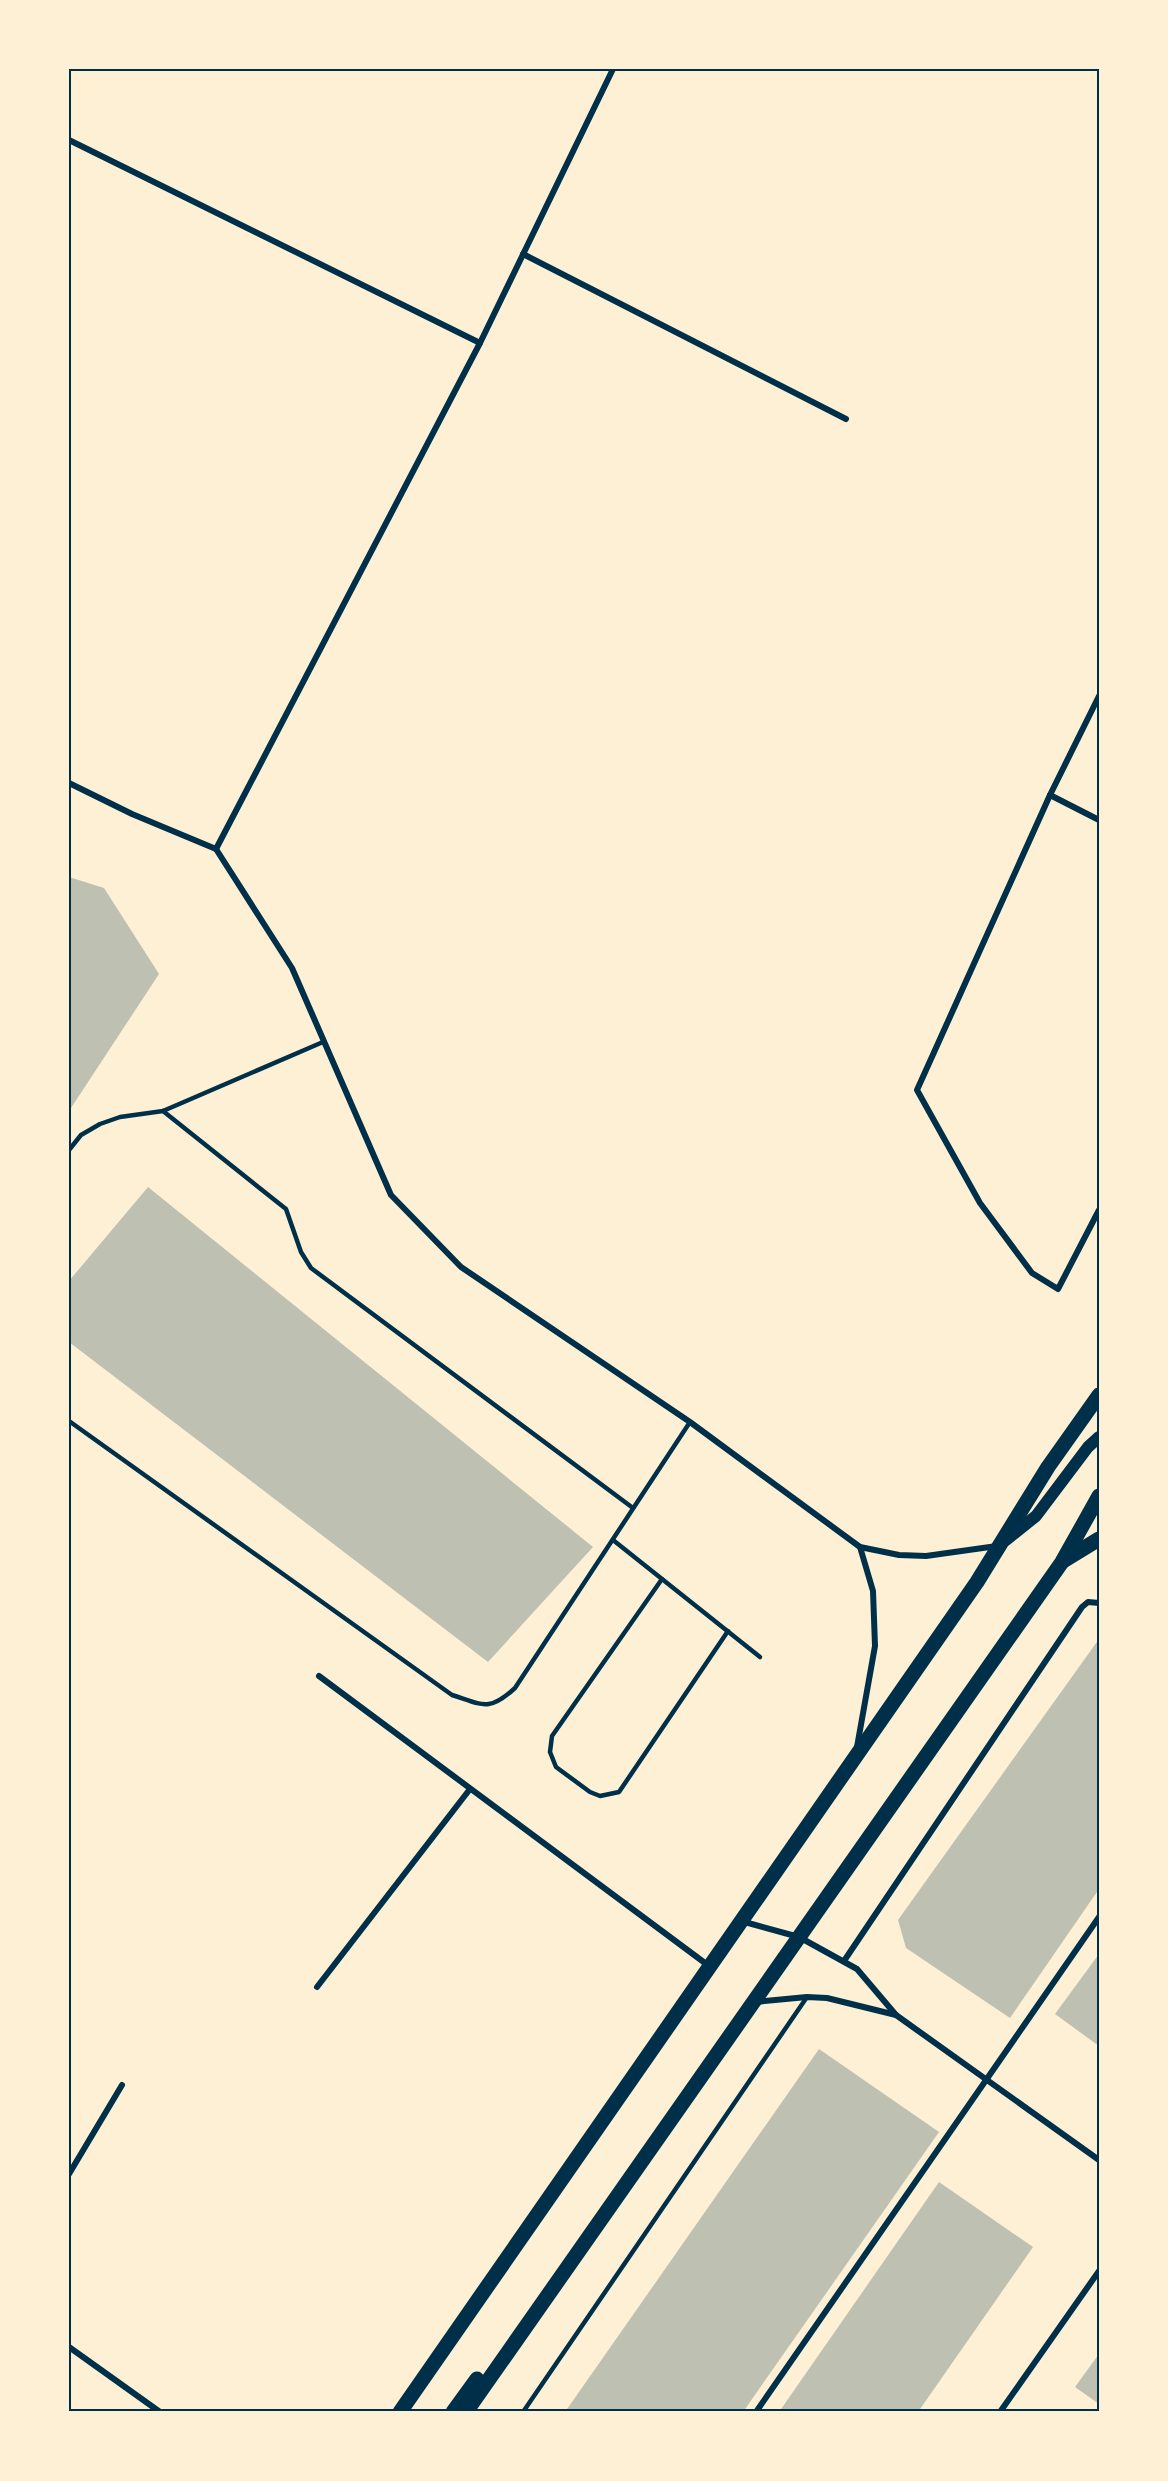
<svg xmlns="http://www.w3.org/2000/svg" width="1168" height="2481" font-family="'Open Sans',sans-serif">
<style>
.building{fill:#bec0b2}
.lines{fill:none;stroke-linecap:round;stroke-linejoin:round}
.service{stroke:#003049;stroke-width:4.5}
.minor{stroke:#003049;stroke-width:6}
.secondary{stroke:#003049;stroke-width:12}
.primary{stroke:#003049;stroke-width:15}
.neatline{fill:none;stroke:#003049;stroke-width:2}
</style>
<rect width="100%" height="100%" fill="#fdf0d5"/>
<g class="building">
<polygon points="69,877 104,888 159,974 69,1111"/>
<polygon points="148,1187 593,1547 488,1662 69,1342 69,1281"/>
<polygon points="1099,1639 1099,1889 1010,2018 906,1948 898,1920"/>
<polygon points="1099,1954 1099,2046 1055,2014"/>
<polygon points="819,2049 939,2132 743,2412 565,2412"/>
<polygon points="939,2182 1033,2247 918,2412 779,2412"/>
<polygon points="1099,2354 1099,2404 1075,2387"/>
</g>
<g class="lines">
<g class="service">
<polyline points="163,1111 286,1209 301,1252 311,1268 633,1508"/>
<polyline points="69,1150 81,1135 100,1124 120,1117 163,1111 323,1042"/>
<path d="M69,1421L452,1695C483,1705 489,1712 515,1688L690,1422"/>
<polyline points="613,1540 760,1657"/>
<polyline points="662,1579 552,1736 550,1752 556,1767 590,1792 600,1796 619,1792 728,1631"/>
<polyline points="523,2412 807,1997"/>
</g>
<g class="minor">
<polyline points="69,140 480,343"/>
<polyline points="523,254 846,419"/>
<polyline points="1099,696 1050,795 917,1090 980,1203 1032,1273 1058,1289 1099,1210"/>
<polyline points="69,783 132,814 216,849 292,968 391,1195 461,1267 690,1422 860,1547 899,1555 926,1556 997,1546"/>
<polyline points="1050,795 1099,820"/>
<polyline points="216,849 480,343 613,69"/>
<polyline points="319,1676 709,1966"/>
<polyline points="857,1747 875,1646 873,1591 860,1547"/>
<polyline points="741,1921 799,1937 857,1969 896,2015 1099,2160"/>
<polyline points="844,1961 1082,1607 1088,1602 1099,1603"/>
<polyline points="317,1987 470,1789"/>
<polyline points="755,2002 807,1997 827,1998 896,2015"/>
<polyline points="69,2174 122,2085"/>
<polyline points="69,2347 160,2412"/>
<polyline points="756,2412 1099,1917"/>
<polyline points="1000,2412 1099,2271"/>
</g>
<polyline class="secondary" points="1006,1540 1036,1516 1088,1447 1099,1437"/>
<g class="primary">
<polyline points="1063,1561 1099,1539"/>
<polyline points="400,2412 977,1582 1048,1467 1099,1395"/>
<polyline points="453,2412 477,2379"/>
<polyline points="466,2412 1062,1562 1099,1496"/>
</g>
</g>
<rect width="1168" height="2481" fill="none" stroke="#fdf0d5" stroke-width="141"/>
<rect x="70" y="70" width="1028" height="2340" class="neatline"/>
</svg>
